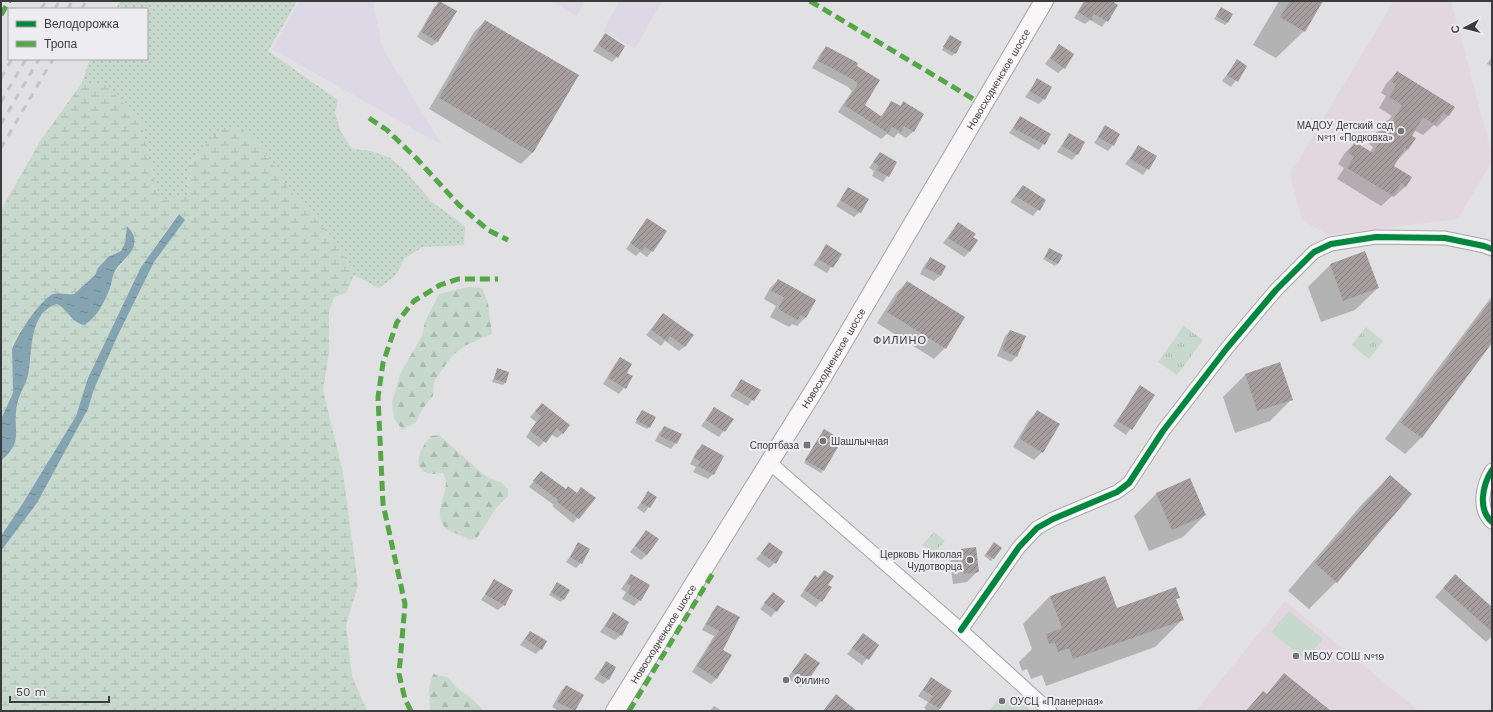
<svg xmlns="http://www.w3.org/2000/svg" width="1493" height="712" font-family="'Work Sans',sans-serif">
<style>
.industrial{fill:#ddd8e5}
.education{fill:#e3d7df}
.grass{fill:url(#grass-dots)}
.forest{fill:url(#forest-firs)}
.wetland{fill:url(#wetland-marsh)}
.park{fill:url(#park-tufts)}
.garden{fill:#c7d8cd}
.water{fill:url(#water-ripples)}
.shadow{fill:#0003}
.building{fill:url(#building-hatch)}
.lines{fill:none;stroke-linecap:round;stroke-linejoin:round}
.street-casing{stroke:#a6a5a7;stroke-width:15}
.secondary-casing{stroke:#a6a5a7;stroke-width:20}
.street{stroke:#fafafb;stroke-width:13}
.secondary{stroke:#f8f6f6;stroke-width:18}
.rail{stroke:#c5c5c6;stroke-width:3;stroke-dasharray:7 7;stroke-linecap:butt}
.quiet{stroke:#54a646;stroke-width:5;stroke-dasharray:10 5;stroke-linecap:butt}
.cycleway-casing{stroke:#edecf0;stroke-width:8}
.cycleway{stroke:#00873e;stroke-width:6}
.poi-dot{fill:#757577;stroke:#edecf0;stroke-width:1.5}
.labels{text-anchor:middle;stroke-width:4;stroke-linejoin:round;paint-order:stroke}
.street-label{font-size:10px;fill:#3b3b3d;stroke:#edecf0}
.poi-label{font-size:10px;fill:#3b3b3d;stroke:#edecf0;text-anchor:start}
.neighbourhood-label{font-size:11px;letter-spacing:1px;fill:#3b3b3d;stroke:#edecf0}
</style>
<defs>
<pattern id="grass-dots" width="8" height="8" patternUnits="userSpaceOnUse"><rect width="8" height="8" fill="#c7d8cd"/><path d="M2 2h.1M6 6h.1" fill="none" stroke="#acbab1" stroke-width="1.8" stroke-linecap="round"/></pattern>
<pattern id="forest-firs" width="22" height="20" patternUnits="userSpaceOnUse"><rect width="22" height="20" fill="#c7d8cd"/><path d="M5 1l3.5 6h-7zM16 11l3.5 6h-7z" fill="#acbab1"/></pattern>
<pattern id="wetland-marsh" width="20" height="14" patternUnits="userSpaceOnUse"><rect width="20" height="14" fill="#c7d8cd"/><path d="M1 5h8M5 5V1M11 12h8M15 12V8" fill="none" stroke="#acbab1"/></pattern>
<pattern id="park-tufts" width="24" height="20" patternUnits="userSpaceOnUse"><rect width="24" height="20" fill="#c7d8cd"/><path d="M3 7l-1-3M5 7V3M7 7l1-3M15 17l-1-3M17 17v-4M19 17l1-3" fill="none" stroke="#acbab1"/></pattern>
<pattern id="water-ripples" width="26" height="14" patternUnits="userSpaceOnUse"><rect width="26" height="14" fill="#85a4b1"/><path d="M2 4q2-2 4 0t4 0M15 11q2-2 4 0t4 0" fill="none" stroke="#6e8791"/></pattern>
<pattern id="building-hatch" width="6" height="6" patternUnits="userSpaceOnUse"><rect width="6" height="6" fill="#a69e9e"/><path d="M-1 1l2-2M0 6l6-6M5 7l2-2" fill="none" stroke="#888282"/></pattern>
</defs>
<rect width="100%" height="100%" fill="#e1e0e2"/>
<g class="industrial">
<polygon points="300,1 373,1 382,47 442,145 272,49"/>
<polygon points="552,1 585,1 577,16"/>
<polygon points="612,1 662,1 635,49 603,31 618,4"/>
</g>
<g class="education">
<polygon points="1394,1 1451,1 1492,154 1492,161 1458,219 1328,235 1302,220 1290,174"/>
<polygon points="1285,601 1419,711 1196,711"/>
</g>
<polygon class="grass" points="120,1 297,1 268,51 338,100 335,113 341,132 352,149 371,151 390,158 405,171 432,202 465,226 464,245 423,247 405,258 395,276 379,288 354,275 337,243 290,191 273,163 192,158 187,195 161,201 149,161 142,124 82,83 90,59 147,59 147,9 116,9"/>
<g class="forest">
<polygon points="468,287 482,288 488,303 492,334 464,346 452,356 434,381 433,396 423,408 416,422 402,430 394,418 392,402 400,374 422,336 425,322 439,294"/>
<path d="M439,435L485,476L502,483L508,489V496L496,508L477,538L470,540C463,535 454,534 447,529C428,513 454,490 443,473C438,473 432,475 427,473C410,467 423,444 431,436Z"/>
<polygon points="433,674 447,677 458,689 470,697 484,711 430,711 429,688"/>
</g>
<path class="wetland" d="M82,83L106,85L142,124L149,161L161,201L187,195L192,159L221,128L239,127L258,144L273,163L290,191L337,243L354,275L346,293L334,297L329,312V352L323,390L343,473L358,585L346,625L352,676L367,711H1V551L37,503L88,409L94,389L118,335L154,262L184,220L178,214L141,267L88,378L76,416L23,503L1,536V461C25,439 12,431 17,405C19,394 26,384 29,373C30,367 29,359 30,352C31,334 39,309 57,304L64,307L71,319L98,311L111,287L114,273L128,257L127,227L125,244L121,251L108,257L98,268L95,275L74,294L61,293L42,302L35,314L25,324L13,343L12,350L13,393L1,419V210L41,140Z"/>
<g class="park">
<polygon points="1184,326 1203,340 1177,375 1158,362"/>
<polygon points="1366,327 1383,341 1369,359 1352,345"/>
<polygon points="934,532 945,541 933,554 922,545"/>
</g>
<g class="garden">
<polygon points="1289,611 1323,639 1306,660 1271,632"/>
<polygon points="1000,696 1011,703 1018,699 1031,711 990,711"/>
</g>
<g class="water">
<polygon points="179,214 185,220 154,262 118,335 94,389 88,409 37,503 1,551 1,536 23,503 76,416 88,378 141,267"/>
<path d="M127,226C132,232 136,237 134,245C131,257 119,262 114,273C112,278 112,283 110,288C105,301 97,318 84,325C69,321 69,310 57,304C30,312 32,348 29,370C28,382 19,393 17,405C12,432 25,439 1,461V419L13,393L12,350C15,337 41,299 53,294C59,292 67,295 74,294L95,275L98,268L108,257L121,251L125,243Z"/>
</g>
<g class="shadow">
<polygon points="1084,1 1110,1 1117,5 1102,27 1090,20 1085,24 1074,18"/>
<polygon points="1279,1 1322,1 1304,31 1276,58 1253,45"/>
<polygon points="440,2 438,41 432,46 417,37 434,7"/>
<polygon points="1221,8 1227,23 1225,25 1214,19"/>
<polygon points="485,21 577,76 532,153 521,164 429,109 474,32"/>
<polygon points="605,34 617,57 612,62 593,51"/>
<polygon points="948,39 955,53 952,56 942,50"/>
<polygon points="1059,45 1064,68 1058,73 1045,64"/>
<polygon points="826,47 855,66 863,106 880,117 892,102 900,107 904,103 923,114 913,132 906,138 898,133 894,138 887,134 881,139 838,112 852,91 848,87 812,68 820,54"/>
<polygon points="1492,57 1492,67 1487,64"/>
<polygon points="1237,61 1246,66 1231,87 1222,81"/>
<polygon points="1397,72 1454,107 1448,116 1437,127 1434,125 1423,135 1414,130 1410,136 1408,149 1392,166 1406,186 1394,197 1392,196 1381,206 1337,179 1344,168 1338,164 1344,154 1355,143 1370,152 1373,147 1369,144 1377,132 1392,116 1379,108 1386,96 1381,93 1386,84"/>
<polygon points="1037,80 1044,99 1039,104 1025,97"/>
<polygon points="1020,118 1050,134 1039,150 1009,133"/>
<polygon points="1105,127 1113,145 1108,151 1094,143"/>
<polygon points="1069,134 1077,154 1072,160 1057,152"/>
<polygon points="1139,146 1156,157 1143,175 1125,164"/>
<polygon points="880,153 896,163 883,182 872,176 874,171 869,168"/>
<polygon points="1023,186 1045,200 1033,216 1010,202"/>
<polygon points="849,188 860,212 854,217 836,206"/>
<polygon points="647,219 652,251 647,257 640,252 636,256 626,249"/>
<polygon points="958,223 972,238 970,251 964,257 943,243"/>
<polygon points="826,246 840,254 827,273 813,265"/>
<polygon points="1050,249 1058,263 1055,266 1043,259"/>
<polygon points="1364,252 1378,288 1355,310 1321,322 1308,287 1330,265"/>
<polygon points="930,259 945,266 940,276 934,281 920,274 925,264"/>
<polygon points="778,280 815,300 805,318 797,326 792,324 789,327 770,317 776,306 764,299 770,288"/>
<polygon points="907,282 945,348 934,359 877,323 896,293"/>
<polygon points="1492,296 1492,341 1421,438 1405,454 1385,439"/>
<polygon points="663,314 685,346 679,351 665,341 661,346 646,335"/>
<polygon points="1010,331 1016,357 1011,362 997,356 1005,336"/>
<polygon points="620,358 626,373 632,377 619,394 603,384 615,364"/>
<polygon points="1280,363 1292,399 1270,421 1235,433 1223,397 1245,375"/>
<polygon points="497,370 505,383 503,385 492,382"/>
<polygon points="741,380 759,390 748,406 730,396"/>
<polygon points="1141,387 1154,395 1126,435 1113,426"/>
<polygon points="542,404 563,433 557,438 551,434 539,447 526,437 536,422 530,417"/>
<polygon points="714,408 732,419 719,437 701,426"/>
<polygon points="642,411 649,427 647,429 635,423"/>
<polygon points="1038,411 1042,452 1034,460 1013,447 1029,420"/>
<polygon points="664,427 676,443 671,449 655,441 659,433"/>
<polygon points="824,431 840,441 821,473 804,463"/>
<polygon points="702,445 713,474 708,479 693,472 696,467 690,464 697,450"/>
<polygon points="1390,476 1336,582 1309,609 1288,591 1363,503"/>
<polygon points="537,477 576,494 582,488 594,498 573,523 552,506 554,505 529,487"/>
<polygon points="1190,480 1205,515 1183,537 1149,551 1134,516 1156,494"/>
<polygon points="648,492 649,507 644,513 637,508"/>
<polygon points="646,531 647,555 641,560 630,552"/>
<polygon points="579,543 581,563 576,568 566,562"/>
<polygon points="994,543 1001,548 991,561 984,556"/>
<polygon points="769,544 775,563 769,568 756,559"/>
<polygon points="975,548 978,571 967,582 953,584 950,561 961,550"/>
<polygon points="824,571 827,585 831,588 816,607 800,596 810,582 815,576 817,578"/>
<polygon points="631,575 640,600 634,606 622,599 626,592 621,589"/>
<polygon points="495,580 504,605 498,610 481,600"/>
<polygon points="557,583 569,591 561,602 549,595"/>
<polygon points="1447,584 1492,608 1492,636 1486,642 1435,597"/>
<polygon points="773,593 784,601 771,617 760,609"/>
<polygon points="1050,596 1116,609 1178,597 1175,600 1182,620 1155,647 1046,686 1042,675 1031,679 1027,669 1022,671 1019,662 1032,649 1023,624"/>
<polygon points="717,606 722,650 717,678 711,684 692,672 714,636 702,630 712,612"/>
<polygon points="613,614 621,635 615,640 600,632"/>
<polygon points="530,632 541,649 536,654 520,645"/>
<polygon points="863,634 878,645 862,665 847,654"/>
<polygon points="806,654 819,664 800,687 787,678"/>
<polygon points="606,662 609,679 603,684 594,679"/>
<polygon points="931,678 951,691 938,711 925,711 926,709 924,708 928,702 918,696"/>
<polygon points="566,686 583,695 574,711 559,711 552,707 561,691"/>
<polygon points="1263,692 1266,695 1329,711 1246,711"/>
<polygon points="714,706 722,711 710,711"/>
</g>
<g class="building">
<polygon points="439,1 457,11 438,42 421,32"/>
<polygon points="1085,1 1112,1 1118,5 1108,22 1094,14 1091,20 1078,12"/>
<polygon points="1290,1 1323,1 1305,32 1280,17"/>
<polygon points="1221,7 1233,14 1228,23 1216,16"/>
<polygon points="485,20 579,75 533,153 439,98"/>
<polygon points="605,33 625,46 618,58 598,45"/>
<polygon points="950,35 962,42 956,54 943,47"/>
<polygon points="1059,44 1074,54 1065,69 1050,58"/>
<polygon points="826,46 858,63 857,66 880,80 865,105 882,117 891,101 901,106 903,101 924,114 914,132 904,126 901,132 892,127 888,133 844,105 858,84 854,80 818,61"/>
<polygon points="1237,59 1247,66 1238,82 1227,75"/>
<polygon points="1397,71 1455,107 1449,116 1443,113 1435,125 1423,117 1412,136 1416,138 1408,150 1405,148 1394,166 1412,177 1406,187 1401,183 1393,196 1347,168 1354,157 1348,153 1355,142 1373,153 1384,135 1380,133 1387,120 1391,123 1402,105 1389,97 1396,85 1391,81"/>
<polygon points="1037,78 1052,87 1045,100 1030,91"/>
<polygon points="1020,116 1051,134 1045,145 1013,128"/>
<polygon points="1105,125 1120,134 1114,146 1098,137"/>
<polygon points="1069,133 1085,142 1078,155 1062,146"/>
<polygon points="1138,145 1157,156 1149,170 1130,159"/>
<polygon points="880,152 897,162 889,177 876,170 879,166 873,162"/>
<polygon points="1023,185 1046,200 1040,211 1015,196"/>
<polygon points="848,187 869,199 861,213 840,200"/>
<polygon points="647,218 667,231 653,252 645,247 642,251 630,243"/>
<polygon points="958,222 976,234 973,237 978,240 970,252 948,238"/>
<polygon points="826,244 842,254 833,268 818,259"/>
<polygon points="1049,248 1063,255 1058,264 1045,257"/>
<polygon points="1365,251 1379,288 1343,301 1330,264"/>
<polygon points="930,257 946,266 941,276 925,268"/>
<polygon points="778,279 816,300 806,318 800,315 798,320 778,309 784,297 771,291"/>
<polygon points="907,281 965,317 946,349 887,312"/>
<polygon points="1492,299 1492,343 1422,438 1401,423"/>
<polygon points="663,313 694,335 685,347 670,336 667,341 651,330"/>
<polygon points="1010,330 1026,336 1017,357 1002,350"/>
<polygon points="620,357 632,364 627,373 633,376 626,389 608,378"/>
<polygon points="1280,362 1293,400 1257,411 1245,374"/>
<polygon points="497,368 509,372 506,383 494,379"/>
<polygon points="741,379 761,390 754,401 735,390"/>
<polygon points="1140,385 1155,395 1132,430 1117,421"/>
<polygon points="542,403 570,425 563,434 557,428 546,443 530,431 541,416 535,411"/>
<polygon points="714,407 734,419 725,432 706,420"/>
<polygon points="642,410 656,417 650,428 636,420"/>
<polygon points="1037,410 1060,424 1043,453 1020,439"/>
<polygon points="664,426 682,434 677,444 660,436"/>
<polygon points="824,429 842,440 824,471 805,460"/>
<polygon points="702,444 724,456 714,475 698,466 700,461 694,458"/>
<polygon points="541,471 566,489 568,486 577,493 581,487 596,498 579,519 556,501 558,500 533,481"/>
<polygon points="1390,475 1412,494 1337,583 1315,563"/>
<polygon points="1190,478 1206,515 1172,530 1156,493"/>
<polygon points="648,491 657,497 650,508 641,503"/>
<polygon points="646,530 659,539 647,555 635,546"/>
<polygon points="578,542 590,549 582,564 570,557"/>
<polygon points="769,542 783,552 776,564 761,553"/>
<polygon points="994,542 1002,548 994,559 986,554"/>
<polygon points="976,547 979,572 964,574 961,549"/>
<polygon points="824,570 834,576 828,585 832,587 822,602 804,590 815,575 818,578"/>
<polygon points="631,574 650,585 641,601 627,593 631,586 626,583"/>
<polygon points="1455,574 1492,607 1492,632 1443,588"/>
<polygon points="1105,576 1117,608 1176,587 1180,598 1176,599 1184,620 1073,659 1069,648 1058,652 1055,643 1049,644 1046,634 1062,628 1050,596"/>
<polygon points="494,579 513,590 505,606 485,594"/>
<polygon points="557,582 570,590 564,600 551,592"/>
<polygon points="773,592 785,601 777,612 764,603"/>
<polygon points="717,605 740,617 723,650 732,655 717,679 697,666 719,631 706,624"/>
<polygon points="613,612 629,622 622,636 605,626"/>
<polygon points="530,631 547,641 542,650 525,639"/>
<polygon points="863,633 879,645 869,660 852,648"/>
<polygon points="805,653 820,663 807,682 792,672"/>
<polygon points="606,661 616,667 609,680 599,674"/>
<polygon points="1284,673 1331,711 1246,711 1263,691 1267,694"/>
<polygon points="931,677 952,691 940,709 929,702 933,696 923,690"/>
<polygon points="566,685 584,695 575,711 557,702"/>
<polygon points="836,694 857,711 823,711"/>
</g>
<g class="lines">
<g class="street-casing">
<g id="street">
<polyline points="769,462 953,623 1050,711"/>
<path d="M1492,470C1483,484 1477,509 1492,522"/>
<polyline points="961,630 1019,547 1037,528 1053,519 1117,492 1129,483 1163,431 1227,348 1276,290 1314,252 1331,244 1376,237 1445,238 1484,246 1492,249"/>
</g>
</g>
<g class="secondary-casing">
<g id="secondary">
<path id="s1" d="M615,711L823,376L1044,1"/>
</g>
</g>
<use href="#street" class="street"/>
<use href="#secondary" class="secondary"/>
<g class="rail">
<polyline points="41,9 46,1"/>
<polyline points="55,9 59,1"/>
<polyline points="68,9 72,1"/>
<polyline points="82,9 86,1"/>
<polyline points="1,78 12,59"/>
<polyline points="1,102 26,59"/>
<polyline points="1,124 39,59"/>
<polyline points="1,148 53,59"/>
</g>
<g class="quiet">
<polyline points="810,1 975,100"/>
<polyline points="1,15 9,1"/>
<polyline points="369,118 387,130 417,159 459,205 488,230 508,240"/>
<polyline points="411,711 405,699 399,674 405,604 383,504 378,397 383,363 397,322 414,301 440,285 458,279 498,279"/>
<polyline points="629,711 713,573"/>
</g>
<g class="cycleway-casing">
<g id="cycleway">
<path d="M1492,470C1483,484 1477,509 1492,522"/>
<polyline points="961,630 1019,547 1037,528 1053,519 1117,492 1129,483 1163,431 1227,348 1276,290 1314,252 1331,244 1376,237 1445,238 1484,246 1492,249"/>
</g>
</g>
<use href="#cycleway" class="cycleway"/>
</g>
<g class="poi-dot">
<circle cx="1401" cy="131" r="4"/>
<circle cx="823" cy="441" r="4"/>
<rect x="803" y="441" width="8" height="8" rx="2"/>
<circle cx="970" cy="560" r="4"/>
<circle cx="1296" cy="656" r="4"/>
<circle cx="786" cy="680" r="4"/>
<circle cx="1002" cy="701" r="4"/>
</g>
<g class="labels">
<g class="street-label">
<text dy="4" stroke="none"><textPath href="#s1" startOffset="739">Новосходненское шоссе</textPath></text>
<text dy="4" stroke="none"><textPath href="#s1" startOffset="415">Новосходненское шоссе</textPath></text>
<text dy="4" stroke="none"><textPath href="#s1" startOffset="91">Новосходненское шоссе</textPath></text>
</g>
<g class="poi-label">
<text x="1393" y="129" text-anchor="end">МАДОУ Детский сад<tspan x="1393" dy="12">№11 «Подковка»</tspan></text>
<text x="831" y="445">Шашлычная</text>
<text x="799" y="449" text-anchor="end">Спортбаза</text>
<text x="962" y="558" text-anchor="end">Церковь Николая<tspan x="962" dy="12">Чудотворца</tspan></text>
<text x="1304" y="660">МБОУ СОШ №19</text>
<text x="794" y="684">Филино</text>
<text x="1010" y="705">ОУСЦ «Планерная»</text>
</g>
<g class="neighbourhood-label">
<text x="900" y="344">ФИЛИНО</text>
</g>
</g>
<rect width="1493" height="712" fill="none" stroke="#3b3b3d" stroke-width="4"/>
<rect x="8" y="8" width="140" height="52" fill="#edecf0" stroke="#a6a5a8"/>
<rect x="16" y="21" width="20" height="6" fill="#00873e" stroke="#a6a5a8"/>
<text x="44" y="28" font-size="12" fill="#3b3b3d">Велодорожка</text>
<rect x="16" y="41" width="20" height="6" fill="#54a646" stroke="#a6a5a8"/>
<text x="44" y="48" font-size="12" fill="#3b3b3d">Тропа</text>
<g transform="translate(1465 28) rotate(263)" stroke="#edecf0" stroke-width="3" paint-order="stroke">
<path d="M0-3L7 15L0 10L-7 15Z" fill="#3b3b3d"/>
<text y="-6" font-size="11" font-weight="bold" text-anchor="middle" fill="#3b3b3d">С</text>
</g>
<path d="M10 696v6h99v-6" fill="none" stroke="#3b3b3d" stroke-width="2"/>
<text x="16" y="696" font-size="12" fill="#3b3b3d" stroke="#edecf0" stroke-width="3" paint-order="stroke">50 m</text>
</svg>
